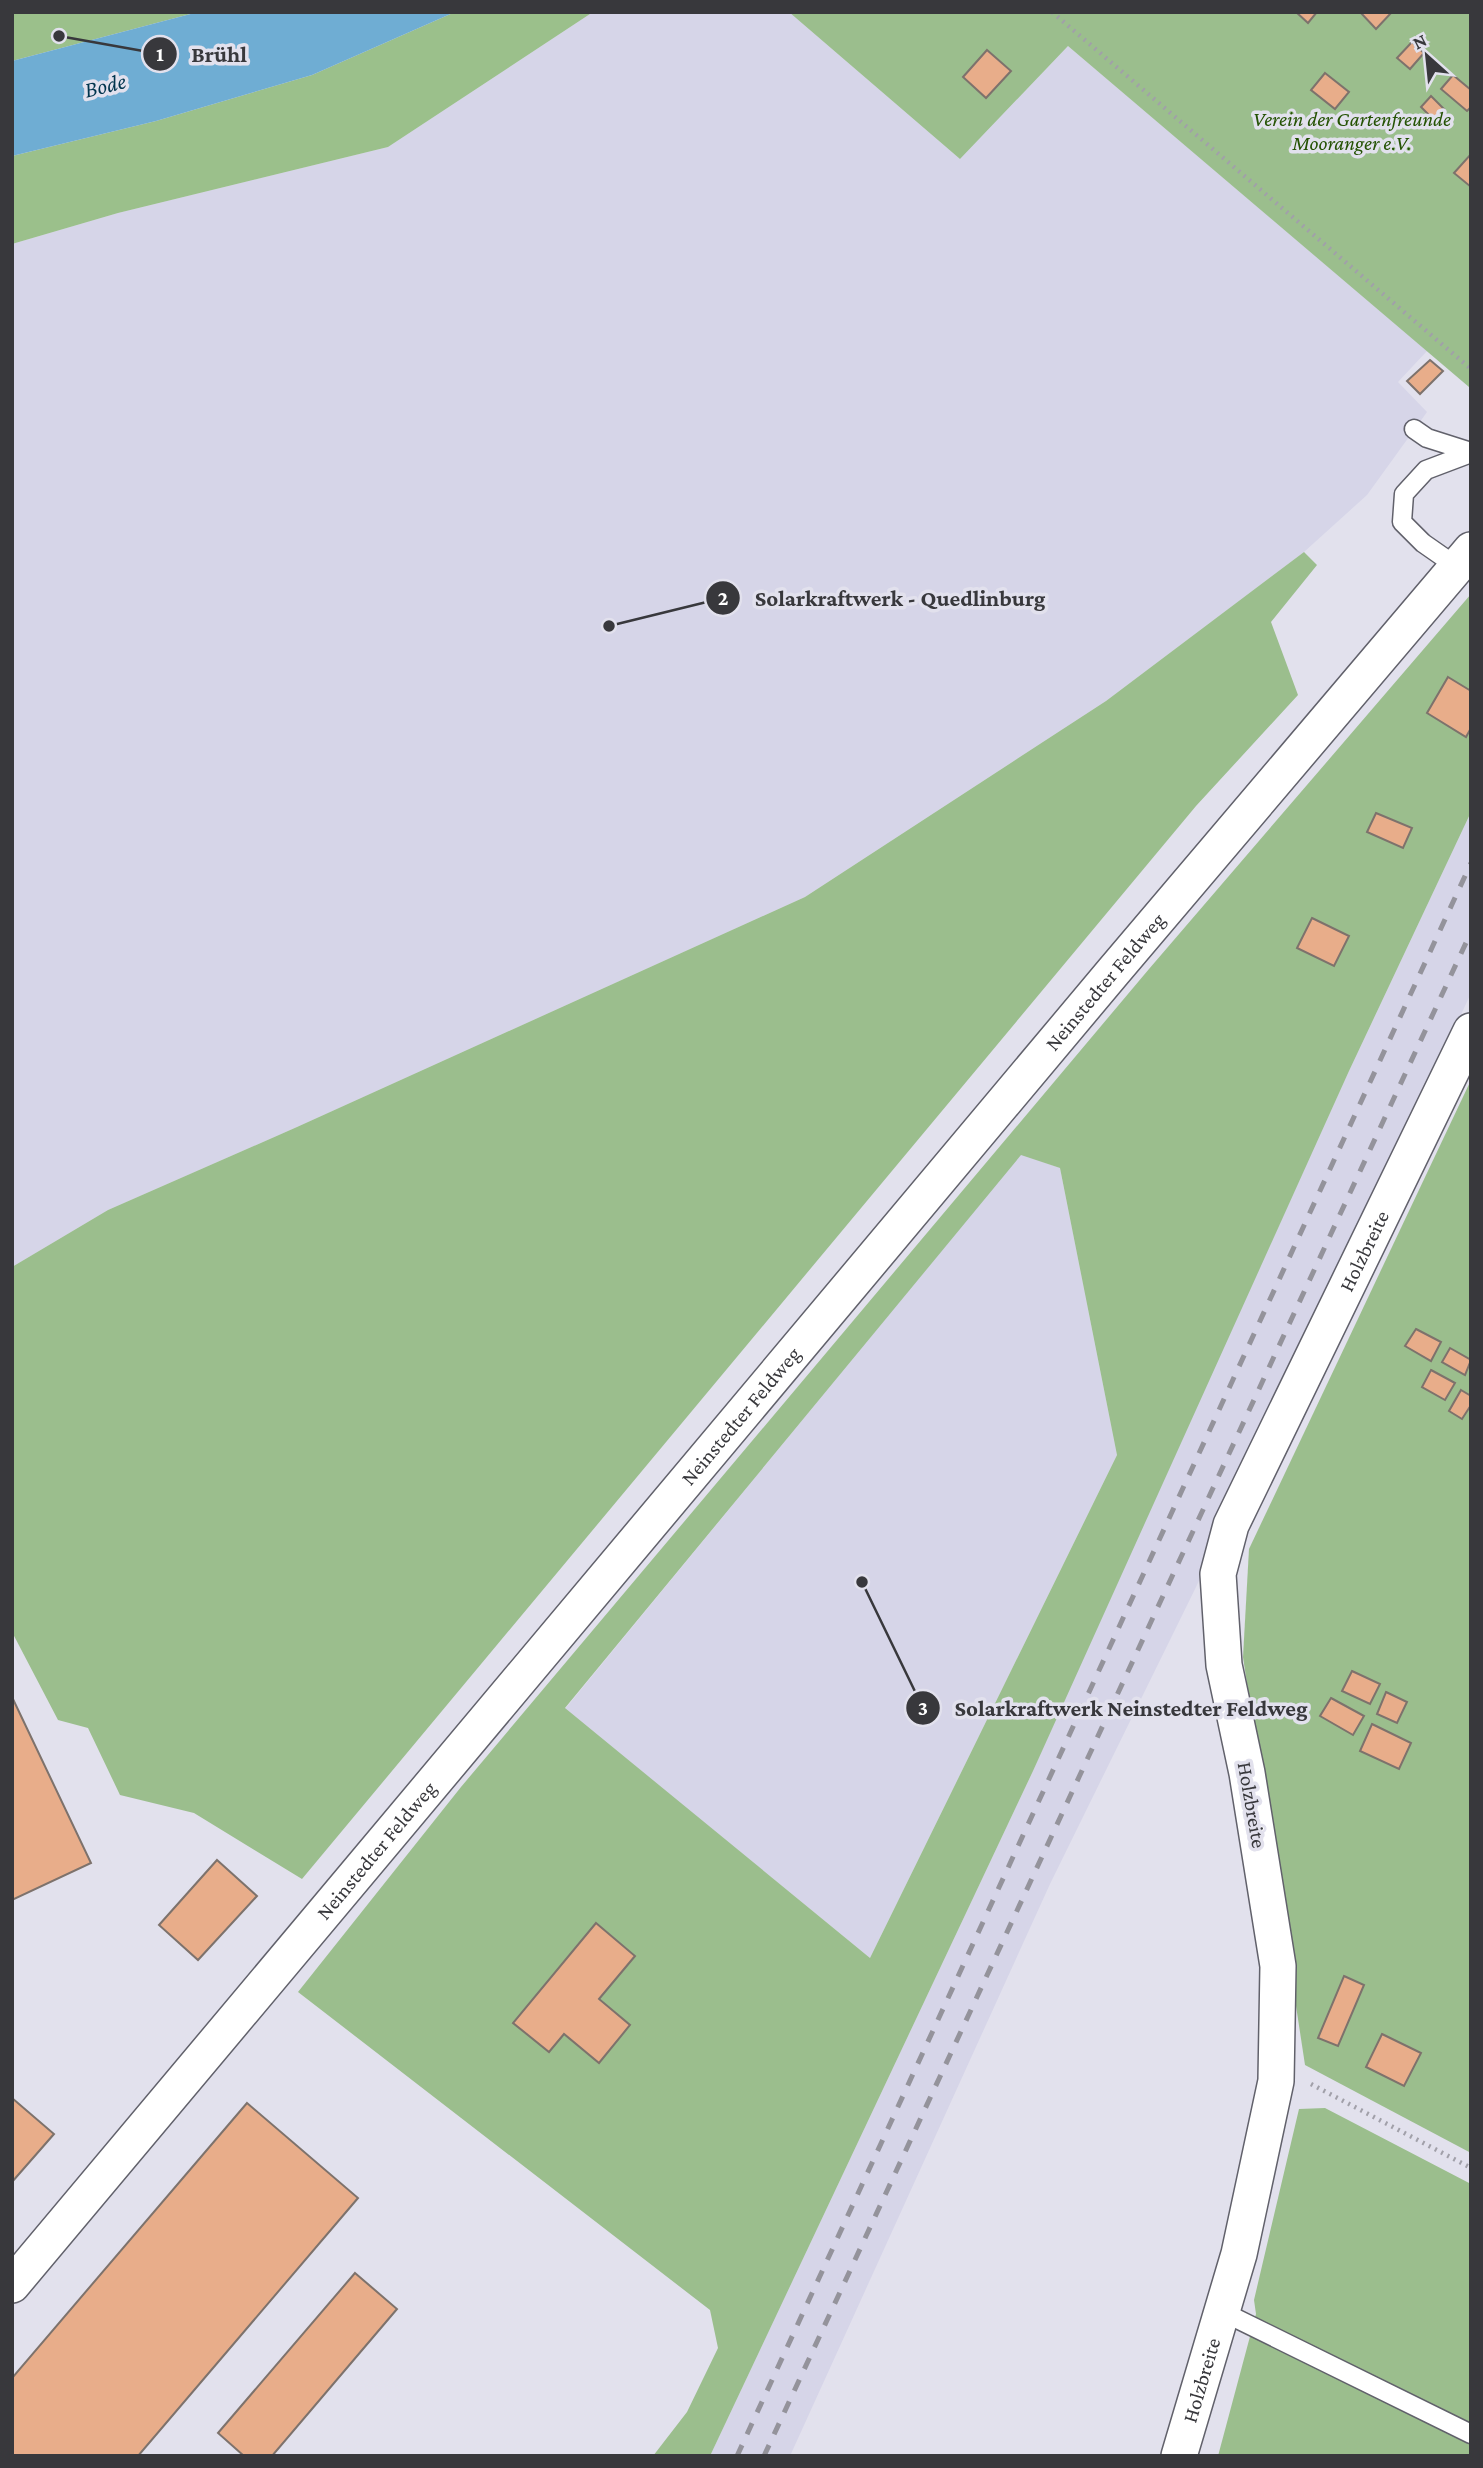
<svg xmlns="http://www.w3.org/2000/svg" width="1483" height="2468" font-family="'Crimson Pro',serif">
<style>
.built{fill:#d6d5e8}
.green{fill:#9bbe8d;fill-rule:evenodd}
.forest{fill:#9bc08b}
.water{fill:#6fadd3}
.building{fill:#e8ad8a;stroke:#7d726c;stroke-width:2}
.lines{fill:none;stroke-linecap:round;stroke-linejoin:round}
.lane-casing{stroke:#61616b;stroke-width:21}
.street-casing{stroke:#61616b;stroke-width:38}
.path{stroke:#a1a0a9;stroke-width:4.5;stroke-dasharray:2 5;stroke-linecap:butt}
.lane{stroke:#fff;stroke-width:18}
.street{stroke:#fff;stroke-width:35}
.rail{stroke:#94939b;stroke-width:5;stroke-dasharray:12 12;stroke-linecap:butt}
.labels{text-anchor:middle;stroke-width:7;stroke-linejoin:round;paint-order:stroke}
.park-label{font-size:21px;font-style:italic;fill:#245203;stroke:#e2e1ed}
.street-label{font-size:21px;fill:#38383c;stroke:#e2e1ed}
.water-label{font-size:23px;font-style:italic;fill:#00344d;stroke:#e2e1ed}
.leader{fill:none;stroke:#38383c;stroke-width:2.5}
.callout-dot{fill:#38383c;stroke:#e2e1ed;stroke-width:2.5}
.mark-label{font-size:21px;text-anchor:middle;font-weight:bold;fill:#fff}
.callout-label{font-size:23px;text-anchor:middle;font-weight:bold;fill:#38383c;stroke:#e2e1ed;stroke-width:7;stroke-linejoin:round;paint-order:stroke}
</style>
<rect width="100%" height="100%" fill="#e2e1ed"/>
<g class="built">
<polygon points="593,12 789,12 960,159 1068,46 1427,351 1398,382 1427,412 1367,495 1304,552 1106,701 805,897 297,1127 108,1210 12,1267 12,244 118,213 388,147"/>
<polygon points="1471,812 1471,993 1197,1585 1050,1884 790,2456 710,2456 1033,1771 1066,1694 1349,1071"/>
<polygon points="1021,1154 1060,1168 1117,1455 870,1958 565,1709"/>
</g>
<g class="green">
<polygon points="789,12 1471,12 1471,384 1469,387 1068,46 960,159"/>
<polygon points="1304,552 1317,565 1271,622 1298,695 1196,806 302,1879 194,1813 120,1795 88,1728 58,1720 12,1632 12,1267 108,1210 297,1127 805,897 1106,701"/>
<path d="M1471,594V812L1349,1071L1033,1771L710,2456H653L687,2412L718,2348L710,2310L298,1992L461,1787L1149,969ZM1021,1155L1060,1168L1117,1455L870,1958L565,1708Z"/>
<polygon points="1471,1080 1471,2153 1305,2065 1243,1657 1249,1549"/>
<polygon points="1325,2108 1471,2184 1471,2456 1218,2456 1256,2314 1254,2300 1299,2109"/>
</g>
<g class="forest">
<polygon points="12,12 198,12 12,61"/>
<polygon points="455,12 593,12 388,147 118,213 12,244 12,156 156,121 312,75"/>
</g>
<polygon class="water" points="198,12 455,12 312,75 156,121 12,156 12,61"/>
<g class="building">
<polygon points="1296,12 1317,12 1308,23"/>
<polygon points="1360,12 1392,12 1376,29"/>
<polygon points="1412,42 1424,53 1410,69 1397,58"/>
<polygon points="987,50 1011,71 986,98 963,77"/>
<polygon points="1325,73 1349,92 1335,109 1311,90"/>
<polygon points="1453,75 1471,90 1471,107 1467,111 1441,89"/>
<polygon points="1431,96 1444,109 1434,120 1421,107"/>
<polygon points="1471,154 1471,187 1454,173"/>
<polygon points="1430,360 1443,371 1420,394 1407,381"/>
<polygon points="1448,677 1471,691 1471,728 1466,737 1427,713"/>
<polygon points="1376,813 1412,828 1403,848 1367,832"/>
<polygon points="1312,918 1349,936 1334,966 1297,948"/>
<polygon points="1416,1329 1441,1342 1431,1361 1405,1346"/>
<polygon points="1450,1348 1471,1360 1465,1375 1442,1362"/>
<polygon points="1431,1370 1455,1383 1445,1400 1422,1387"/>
<polygon points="1461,1390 1471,1396 1471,1405 1462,1419 1449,1411"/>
<polygon points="1352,1671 1380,1684 1370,1704 1342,1691"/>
<polygon points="1386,1692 1407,1702 1397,1723 1377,1714"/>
<polygon points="12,1697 91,1863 12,1900"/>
<polygon points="1331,1698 1364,1716 1353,1735 1320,1716"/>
<polygon points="1372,1724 1411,1743 1399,1769 1360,1751"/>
<polygon points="217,1860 257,1896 198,1960 159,1925"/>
<polygon points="596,1923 635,1956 599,1999 630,2025 599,2063 564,2034 549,2052 513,2023"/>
<polygon points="1344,1976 1364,1985 1338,2046 1318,2038"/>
<polygon points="1382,2034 1421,2053 1404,2086 1366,2067"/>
<polygon points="12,2098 54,2134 12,2182"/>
<polygon points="247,2103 358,2198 138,2456 12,2456 12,2378"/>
<polygon points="355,2273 397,2309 272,2456 244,2456 218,2433"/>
</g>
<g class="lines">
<g class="lane-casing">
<g id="lane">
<polyline points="1414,429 1427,438 1471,452"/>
<polyline points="1456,566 1423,543 1402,522 1404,494 1426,470 1471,453"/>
<polyline points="1221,2311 1471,2434"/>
</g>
</g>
<g class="street-casing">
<g id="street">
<path id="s1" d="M12,2285L1113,972L1471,550"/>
<path id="s2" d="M1179,2456L1239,2254L1276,2081L1278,1966L1247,1773L1224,1665L1218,1574L1231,1525L1471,1031"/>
</g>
</g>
<g class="path">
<polyline points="1052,12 1471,369"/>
<polyline points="1311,2084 1471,2168"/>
</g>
<use href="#lane" class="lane"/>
<use href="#street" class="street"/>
<g class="rail">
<polyline points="737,2456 1471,863"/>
<polyline points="764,2456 1471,932"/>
</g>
</g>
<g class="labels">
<g class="park-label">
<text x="1352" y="126">Verein der Gartenfreunde<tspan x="1352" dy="24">Mooranger e.V.</tspan></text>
</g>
<g class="street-label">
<text dy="7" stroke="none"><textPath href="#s1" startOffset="1701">Neinstedter Feldweg</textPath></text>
<text dy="7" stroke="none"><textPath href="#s2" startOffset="1255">Holzbreite</textPath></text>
<text dy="7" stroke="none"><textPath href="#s1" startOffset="1134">Neinstedter Feldweg</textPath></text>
<text transform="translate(1252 1805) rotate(80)" y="7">Holzbreite</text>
<text dy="7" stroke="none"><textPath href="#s1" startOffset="567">Neinstedter Feldweg</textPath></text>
<text dy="7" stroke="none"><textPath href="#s2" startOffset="79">Holzbreite</textPath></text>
</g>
<g class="water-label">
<text transform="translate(105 85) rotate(-14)" y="8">Bode</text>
</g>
</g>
<path class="leader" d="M59 36L160 54M609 626L723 598M862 1582L923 1708"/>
<g class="callout-dot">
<circle cx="59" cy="36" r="7"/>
<circle cx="609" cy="626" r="7"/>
<circle cx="862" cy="1582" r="7"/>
<circle cx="160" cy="54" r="18"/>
<circle cx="723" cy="598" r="18"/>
<circle cx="923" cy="1708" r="18"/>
</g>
<g class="mark-label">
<text x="160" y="61">1</text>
<text x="723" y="605">2</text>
<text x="923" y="1715">3</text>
</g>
<g class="callout-label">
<text x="219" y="62">Brühl</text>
<text x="900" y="606">Solarkraftwerk - Quedlinburg</text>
<text x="1131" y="1716">Solarkraftwerk Neinstedter Feldweg</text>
</g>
<rect width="1483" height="2468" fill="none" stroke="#38383c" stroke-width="28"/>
<g transform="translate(1427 56) rotate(333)" stroke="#e2e1ed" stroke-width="5" paint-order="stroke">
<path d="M0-5L12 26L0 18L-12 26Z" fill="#38383c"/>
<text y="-10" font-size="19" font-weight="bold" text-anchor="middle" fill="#38383c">N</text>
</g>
</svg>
